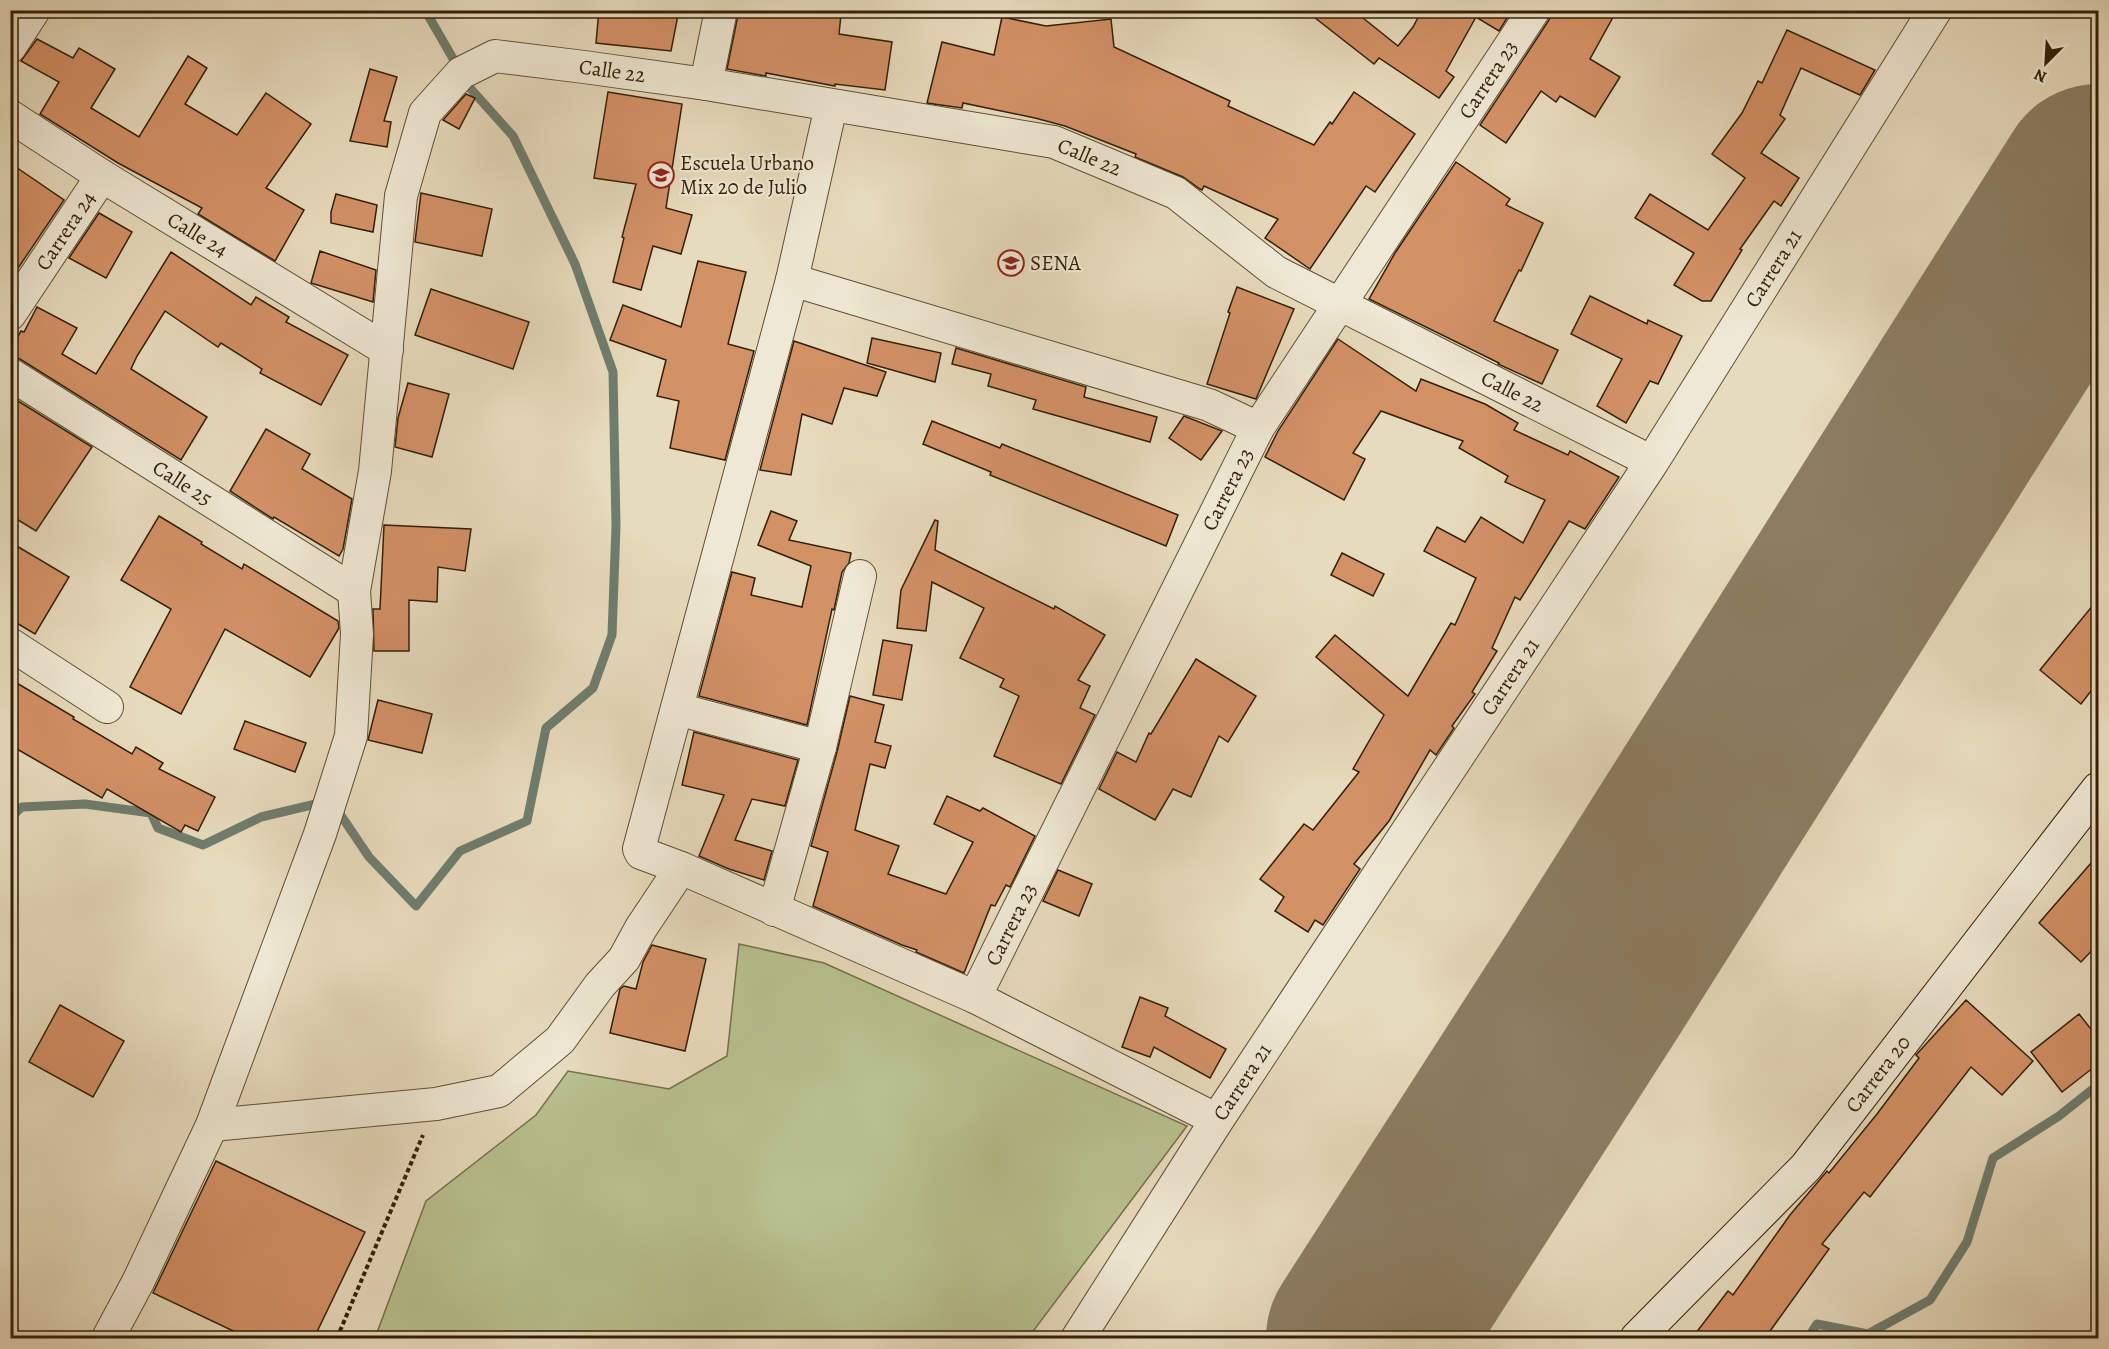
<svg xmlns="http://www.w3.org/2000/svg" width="2109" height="1349" font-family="Alegreya,serif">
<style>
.green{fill:#b8c08f;stroke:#75704b;stroke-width:1.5}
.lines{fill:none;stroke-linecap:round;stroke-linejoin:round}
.stream{stroke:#6f7d6e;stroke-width:9}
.runway{stroke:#8c7d62;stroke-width:200}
.building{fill:#d39166;stroke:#321f07;stroke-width:1.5}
.minor-casing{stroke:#5f4e34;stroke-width:34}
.tertiary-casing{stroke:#5f4e34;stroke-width:35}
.secondary-casing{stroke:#321f07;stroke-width:35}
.path{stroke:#321f07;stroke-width:4;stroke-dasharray:4.5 3;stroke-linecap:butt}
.minor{stroke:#efe8d4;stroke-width:32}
.tertiary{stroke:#efe8d4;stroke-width:33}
.secondary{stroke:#efe8d4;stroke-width:33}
.labels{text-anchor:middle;stroke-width:4.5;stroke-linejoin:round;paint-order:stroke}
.street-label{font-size:21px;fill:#321f07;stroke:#efe8d4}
.poi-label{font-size:21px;fill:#321f07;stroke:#efe8d4;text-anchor:start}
</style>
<rect width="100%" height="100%" fill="#e7dbbd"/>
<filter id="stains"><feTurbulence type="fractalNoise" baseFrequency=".00333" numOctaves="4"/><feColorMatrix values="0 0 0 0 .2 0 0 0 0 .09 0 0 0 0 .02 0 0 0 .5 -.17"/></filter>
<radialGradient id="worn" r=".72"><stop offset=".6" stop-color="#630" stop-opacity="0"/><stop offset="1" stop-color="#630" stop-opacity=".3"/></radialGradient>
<polygon class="green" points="739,944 824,963 1187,1126 1028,1338 375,1338 426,1201 536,1115 568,1071 669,1089 727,1056"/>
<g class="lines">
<g class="stream">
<polyline points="336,808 369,857 416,906 460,851 527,821 546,728 593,688 612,635 616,526 613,372 575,264 513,136 470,88 425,10"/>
<polyline points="10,818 22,807 85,804 151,813 158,828 203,845 261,817 324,802"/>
<polyline points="1808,1338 1817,1324 1868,1334 1930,1300 1967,1242 1993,1158 2059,1116 2098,1085"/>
</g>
<polyline class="runway" points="1366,1338 1592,986 2098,184"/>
</g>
<g class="building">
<polygon points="599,10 679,10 671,51 596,43"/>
<polygon points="739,10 776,10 800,15 800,11 841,15 839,34 892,42 885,90 835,84 835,86 766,73 766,76 727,69"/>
<polygon points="1305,10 1353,10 1398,46 1413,27 1422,10 1512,10 1499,31 1476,17 1446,71 1454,77 1439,98 1379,58 1374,64"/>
<polygon points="1552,10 1617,10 1590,59 1620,77 1595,117 1560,96 1556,102 1541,91 1506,143 1480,125 1549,20"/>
<polygon points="1002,17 1046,26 1111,19 1114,47 1230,101 1228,106 1314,145 1330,122 1332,124 1354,92 1415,134 1375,192 1366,186 1310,269 1265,238 1278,219 1204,186 1202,190 1200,189 1183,177 1135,157 1136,154 1065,126 1035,118 963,103 962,108 927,103 942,42 994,55"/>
<polygon points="1787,30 1875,70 1860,95 1801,68 1780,115 1785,119 1761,153 1799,178 1781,206 1774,201 1740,249 1742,250 1711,301 1702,301 1674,285 1694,253 1635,218 1650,194 1708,230 1745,178 1712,154 1742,113 1758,81 1762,83"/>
<polygon points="37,39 73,58 79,48 115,69 91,108 139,137 188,56 207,68 185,104 237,135 266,93 311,124 266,188 304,210 275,261 198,214 202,208 118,163 40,114 59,82 21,61"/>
<polygon points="370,69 397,77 384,121 391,122 387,147 350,141"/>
<polygon points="608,92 682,104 666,208 692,215 681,254 653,246 641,290 613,282 624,238 622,237 636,184 594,178"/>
<polygon points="466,94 475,98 459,129 443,120"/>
<polygon points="1456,162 1510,199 1506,205 1543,223 1521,271 1519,270 1494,321 1558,350 1542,384 1498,364 1499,363 1369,299 1395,253"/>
<polygon points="10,163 64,200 10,280"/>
<polygon points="421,193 492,209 482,256 415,242"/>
<polygon points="336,194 377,205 373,232 331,223 331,212"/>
<polygon points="99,213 132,232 106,278 69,258"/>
<polygon points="320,251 376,270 373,302 311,283"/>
<polygon points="171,252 251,305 256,297 289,317 286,322 348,355 321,405 260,373 262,369 221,343 218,347 165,311 137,356 131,369 207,417 181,460 20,359 10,356 10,350 21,331 24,332 37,307 77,328 62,354 96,374"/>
<polygon points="698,261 746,272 728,344 754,351 725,460 670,448 679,401 657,396 666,360 610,340 623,305 681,327"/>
<polygon points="1237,287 1294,309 1256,399 1207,384 1230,313 1228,312"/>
<polygon points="431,289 529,322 513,369 415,335"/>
<polygon points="1590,296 1647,324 1648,320 1682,336 1658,384 1650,381 1626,423 1597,406 1622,359 1571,334"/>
<polygon points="872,338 941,353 935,382 867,363"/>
<polygon points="1338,339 1416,391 1421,379 1485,404 1518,423 1514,430 1568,455 1570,451 1619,477 1585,529 1569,521 1520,600 1515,597 1492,648 1497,651 1472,692 1475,694 1452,726 1454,728 1436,755 1430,750 1389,821 1354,864 1360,869 1323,925 1315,920 1308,932 1275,911 1284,897 1260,879 1304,824 1313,830 1359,772 1353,769 1384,715 1316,657 1335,635 1408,696 1451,623 1455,625 1476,578 1424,551 1437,527 1465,542 1481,517 1523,543 1545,500 1505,482 1508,476 1459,448 1463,441 1381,411 1353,453 1365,459 1344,500 1265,457 1278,431"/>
<polygon points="794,341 886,372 877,396 844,388 832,424 802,414 791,475 760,470"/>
<polygon points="956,348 1086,387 1084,397 1157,417 1150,442 1033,409 1036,400 988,386 991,374 952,364"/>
<polygon points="408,383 449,394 432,457 395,447 398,418"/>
<polygon points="10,396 92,447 36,531 10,515"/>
<polygon points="1184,416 1222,431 1201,460 1169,438"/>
<polygon points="932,421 1000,448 1002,444 1178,515 1166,546 990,475 991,472 923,444"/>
<polygon points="266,429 310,454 302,469 352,499 343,549 339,556 274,517 273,519 230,491"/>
<polygon points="771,511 797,521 789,540 851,553 849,563 842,572 834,610 832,609 807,725 699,696 732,572 755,578 751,595 802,607 811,566 758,545"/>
<polygon points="159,516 202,542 201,544 242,569 244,564 338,621 339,628 310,677 225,629 181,714 130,687 171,609 121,580"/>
<polygon points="935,520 938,521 935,550 1054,609 1055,606 1105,635 1078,680 1090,686 1080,708 1095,715 1061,784 994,756 1019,696 1000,687 1004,679 960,658 984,608 932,582 926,631 897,628 901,590"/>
<polygon points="384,525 471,529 465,571 438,567 437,602 409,600 409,651 374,651 373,609 380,609"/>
<polygon points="10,542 69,577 35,634 10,619"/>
<polygon points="1342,553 1384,574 1373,596 1331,575"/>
<polygon points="2098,599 2098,682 2081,704 2040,670"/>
<polygon points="883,640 912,645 902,700 873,695"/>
<polygon points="1196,659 1256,696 1228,742 1219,736 1191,797 1173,789 1155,820 1099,789 1117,752 1136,762 1149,733 1151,734"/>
<polygon points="10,679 74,717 73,719 132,754 136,747 163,763 159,769 215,797 198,831 185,825 181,832 107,789 102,798 10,745"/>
<polygon points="850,696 884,705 875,742 891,746 885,768 870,764 855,830 899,846 888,874 946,894 973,842 934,824 947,796 980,811 983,808 1035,836 1010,887 1006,885 995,906 991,905 964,973 916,952 917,950 902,945 813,906 828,852 811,846 837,752"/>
<polygon points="378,700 432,714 422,753 368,740"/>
<polygon points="245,721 306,743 295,772 234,749"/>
<polygon points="694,732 798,760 785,806 752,799 735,840 772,851 764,880 729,869 699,856 724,795 682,785"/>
<polygon points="2098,855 2098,944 2081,962 2039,923"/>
<polygon points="1058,870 1092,884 1079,916 1043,901"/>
<polygon points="652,945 706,959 685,1051 610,1033 620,989 624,986 636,989 643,962"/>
<polygon points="1140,997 1168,1008 1165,1016 1226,1049 1210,1078 1154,1047 1150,1057 1122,1047"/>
<polygon points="1966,1000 2033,1061 2002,1095 1971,1067 1870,1197 1864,1192 1822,1244 1829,1249 1765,1338 1692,1338 1728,1291 1733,1295 1790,1215 1827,1171 1829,1173 1877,1114 1919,1058 1916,1055"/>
<polygon points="60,1005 124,1041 93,1097 29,1062"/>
<polygon points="2079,1014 2098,1038 2098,1064 2062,1092 2031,1052"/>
<polygon points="216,1161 365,1232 314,1338 248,1338 153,1293"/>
</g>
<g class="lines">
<g class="minor-casing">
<g id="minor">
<polyline points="10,47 34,10"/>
<polyline points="706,84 721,10"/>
<polyline points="831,106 792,280 639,849 641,853 681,868 975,997 1217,1120"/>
<path id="s1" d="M10,116L102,176L387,350"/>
<polyline points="792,280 1209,405 1258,428"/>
<path id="s2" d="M10,314L102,176"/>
<path id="s3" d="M10,374L354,591"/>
<polyline points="10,644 107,707"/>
<polyline points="677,709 820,747"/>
<polyline points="774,910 820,747 860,576"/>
<path id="s4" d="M975,997L1258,428L1534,10"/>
<polyline points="212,1125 436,1104 499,1091 560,1040 600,985 624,959 641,928 681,868"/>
<path id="s5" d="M108,1338L138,1282L212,1125L320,834L351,736L357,634L354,591L375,471L401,196L425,113L461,73L495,56L584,67L706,84L1054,142L1176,193L1276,272L1652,462"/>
</g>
</g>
<g class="tertiary-casing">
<g id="tertiary">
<path id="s6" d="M1078,1338L1217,1120L1652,462L1935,10"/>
</g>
</g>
<g class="secondary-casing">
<g id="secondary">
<path id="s7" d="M1637,1338L1806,1167L2098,789"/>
</g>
</g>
<polyline class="path" points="337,1338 423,1135"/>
<use href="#minor" class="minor"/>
<use href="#tertiary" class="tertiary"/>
<use href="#secondary" class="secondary"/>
</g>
<defs>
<g id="school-ring" transform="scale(1.35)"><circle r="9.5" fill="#efe8d4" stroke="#8f2418" stroke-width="1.5"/><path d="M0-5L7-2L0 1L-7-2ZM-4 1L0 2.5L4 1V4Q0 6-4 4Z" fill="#8f2418"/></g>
<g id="university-ring" transform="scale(1.35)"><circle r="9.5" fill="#efe8d4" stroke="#8f2418" stroke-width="1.5"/><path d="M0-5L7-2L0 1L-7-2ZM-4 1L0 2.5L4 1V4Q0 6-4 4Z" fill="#8f2418"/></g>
</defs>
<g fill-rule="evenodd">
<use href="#school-ring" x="661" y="175"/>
<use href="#university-ring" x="1011" y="263"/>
</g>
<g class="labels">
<g class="street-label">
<text dy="7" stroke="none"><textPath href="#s5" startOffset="1490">Calle 22</textPath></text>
<text dy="7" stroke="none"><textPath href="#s4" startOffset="1053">Carrera 23</textPath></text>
<text dy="7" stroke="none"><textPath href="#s5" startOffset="1976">Calle 22</textPath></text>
<text dy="7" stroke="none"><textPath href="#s2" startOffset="100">Carrera 24</textPath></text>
<text dy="7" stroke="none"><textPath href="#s1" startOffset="222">Calle 24</textPath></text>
<text dy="7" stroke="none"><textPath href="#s6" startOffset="1276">Carrera 21</textPath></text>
<text dy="7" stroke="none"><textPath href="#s5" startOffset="2462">Calle 22</textPath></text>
<text dy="7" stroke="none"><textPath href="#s3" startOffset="204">Calle 25</textPath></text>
<text dy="7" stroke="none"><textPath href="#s4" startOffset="567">Carrera 23</textPath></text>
<text dy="7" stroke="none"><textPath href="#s6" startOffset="790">Carrera 21</textPath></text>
<text dy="7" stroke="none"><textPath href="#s4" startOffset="81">Carrera 23</textPath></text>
<text dy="7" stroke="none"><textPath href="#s7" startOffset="358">Carrera 20</textPath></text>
<text dy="7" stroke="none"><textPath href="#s6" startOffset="304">Carrera 21</textPath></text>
</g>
<g class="poi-label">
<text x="680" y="170">Escuela Urbano<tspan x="680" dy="24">Mix 20 de Julio</tspan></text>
<text x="1030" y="270">SENA</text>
</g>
</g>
<rect width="2109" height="1349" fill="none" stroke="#e7dbbd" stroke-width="36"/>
<rect x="12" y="12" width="2085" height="1325" fill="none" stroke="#321f07" stroke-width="3"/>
<rect x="18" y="18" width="2073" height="1313" fill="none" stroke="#321f07" stroke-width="1.5"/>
<g transform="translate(2046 63) rotate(204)" stroke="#efe8d4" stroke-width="4.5" paint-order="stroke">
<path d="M0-4.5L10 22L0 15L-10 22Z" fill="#321f07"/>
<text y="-9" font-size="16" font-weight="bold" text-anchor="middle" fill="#321f07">N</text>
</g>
<rect width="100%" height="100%" filter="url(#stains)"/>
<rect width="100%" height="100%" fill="url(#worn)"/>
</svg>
